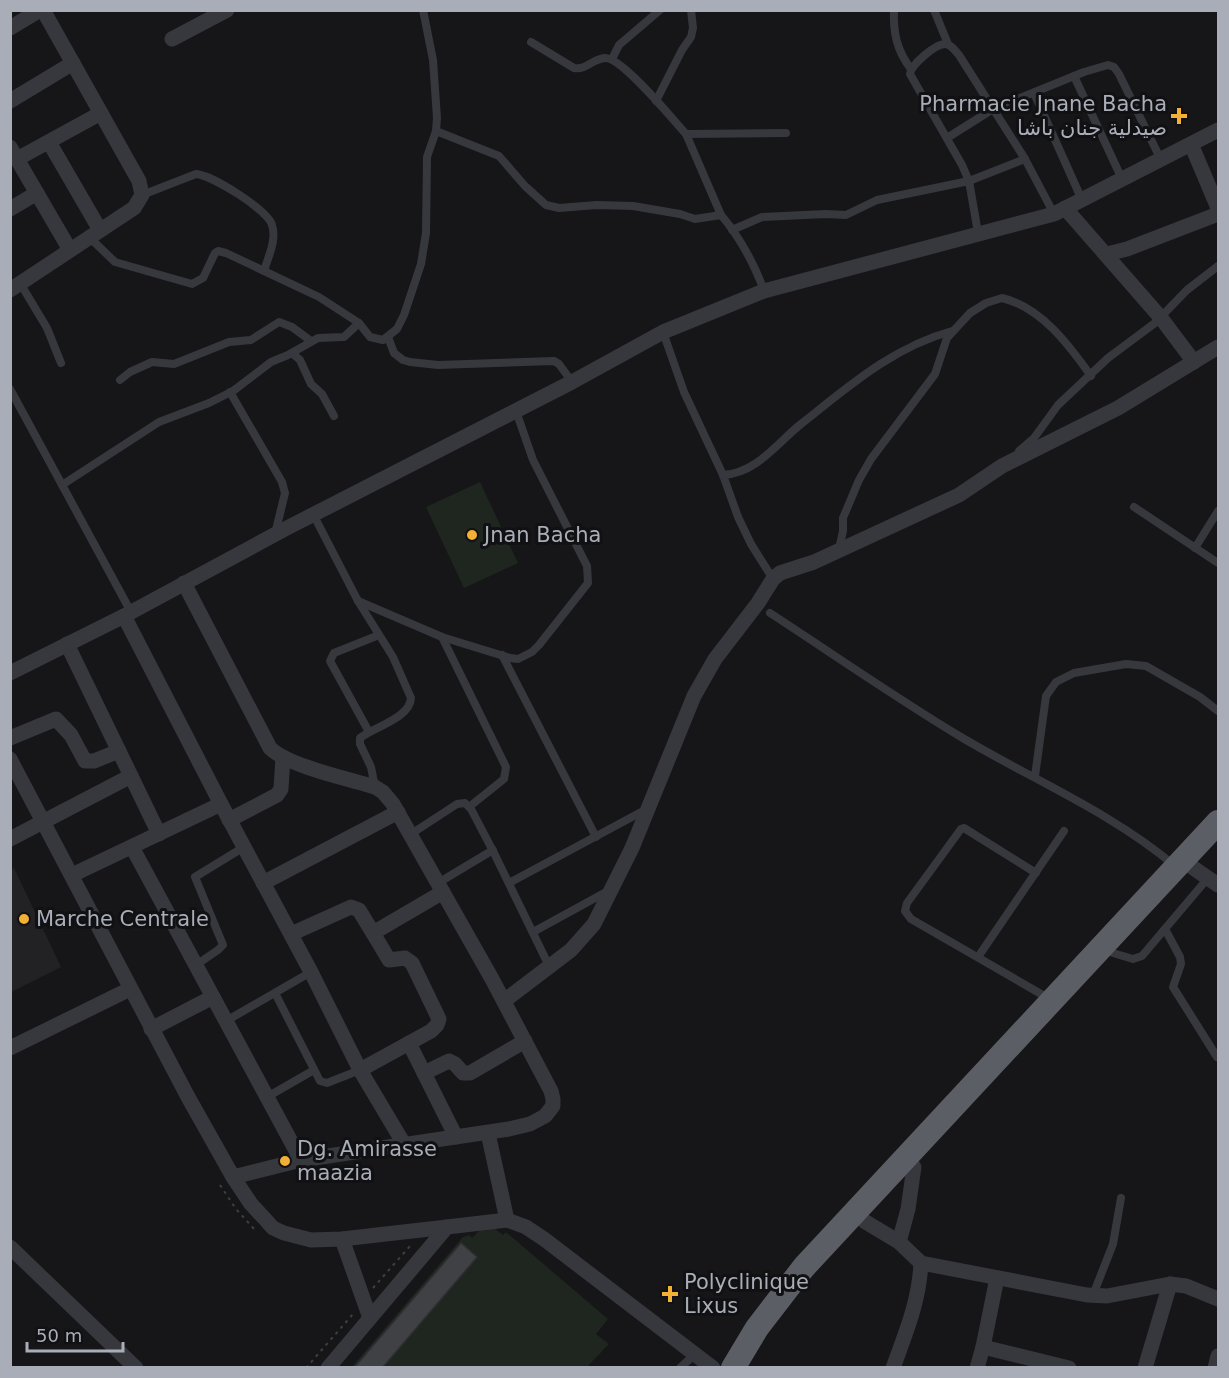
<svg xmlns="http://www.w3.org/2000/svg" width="1229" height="1378" font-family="'DejaVu Sans',Vazirmatn,sans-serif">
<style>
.built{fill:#222225}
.green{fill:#1e261f}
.building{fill:#404145;stroke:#303034;stroke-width:1.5}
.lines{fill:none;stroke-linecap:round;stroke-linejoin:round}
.path{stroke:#3d3f44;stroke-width:2;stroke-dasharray:3 4.5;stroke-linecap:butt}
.service{stroke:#37383d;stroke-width:8}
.minor{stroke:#37383d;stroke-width:15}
.trunk{stroke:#5b5e65;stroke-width:24}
.poi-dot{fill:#f2b134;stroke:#111113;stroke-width:2}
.labels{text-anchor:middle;stroke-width:6;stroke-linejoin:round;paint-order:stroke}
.poi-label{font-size:21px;fill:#a8adb8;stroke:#111113;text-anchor:start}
</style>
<rect width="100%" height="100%" fill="#161618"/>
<polygon class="built" points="14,868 61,967 11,992 10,870"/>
<g class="green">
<polygon points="480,482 518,563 464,588 426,507"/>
<polygon points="494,1228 503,1235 506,1232 608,1319 596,1334 609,1344 587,1367 351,1368 463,1237 469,1235 472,1238 481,1229"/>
</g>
<polygon class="building" points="461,1243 477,1257 382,1368 354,1368"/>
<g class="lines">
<g class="path">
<polyline points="220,1185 236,1209 255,1230"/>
<polyline points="373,1288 411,1245"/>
<polyline points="306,1368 353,1314"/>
</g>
<g class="service">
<path d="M894,10C893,33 897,51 911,69"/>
<polyline points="934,10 948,44"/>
<path d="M531,42L574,68C587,70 592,59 605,58C622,57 673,120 686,134"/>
<polyline points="612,59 619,45 660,10"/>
<polyline points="1074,76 1122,179"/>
<polyline points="1034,93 1082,200"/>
<polyline points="656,101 682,50 691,37 693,28 691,10"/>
<path d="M436,131L499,156L525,186L546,205L559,208L597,205L633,206L680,214L695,219L721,215C739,236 755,265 764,291"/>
<polyline points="947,138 993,109 1084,72 1108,65 1114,67 1119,74 1161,160"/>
<path d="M142,195L196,174C212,175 268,210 272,225C277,240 268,257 264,271"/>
<polyline points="721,215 686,134 786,133"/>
<polyline points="732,230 762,217 826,214 846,215 877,200 969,181 1025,159"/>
<path d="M978,233L969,181L962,165L910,74C911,65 935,44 945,44C951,44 955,51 959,55L1025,159L1054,214"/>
<polyline points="89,237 115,262 192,284 203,278 215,253 218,251 226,253 319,297 359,323 370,337 383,340 397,329 404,315 421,264 426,233 427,157 436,131 437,118 433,60 423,10"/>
<polyline points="20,283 47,328 61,363"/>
<polyline points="663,332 684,392 723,475 738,517 751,544 773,579"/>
<polyline points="388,337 394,353 403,360 410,362 438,365 554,361 559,364 572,382"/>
<polyline points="292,353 300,360 311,384 322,394 334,416"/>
<polyline points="120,380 130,372 152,362 174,364 229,342 251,340 279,322 292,327 311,341"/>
<polyline points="10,389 131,612"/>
<polyline points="230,392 282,482 285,493 275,534"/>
<polyline points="1019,451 1034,438 1058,405 1108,358 1155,323 1187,290 1218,266"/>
<path d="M723,475C757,473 777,443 801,424C848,387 893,347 952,331"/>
<polyline points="62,485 159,422 209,403 233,391 271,362 288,355 318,338 344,337 359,323"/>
<polyline points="1134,507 1218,563"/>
<path d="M313,514L358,601L393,657L411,698C410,718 374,727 360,738V744L371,767L375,787"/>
<polyline points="1195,548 1218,511"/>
<path d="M839,549L843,531V518L859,480L871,459L935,374L947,338L970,313L986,303L1002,298C1041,307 1069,345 1091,376"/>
<polyline points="358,601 442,637 510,658 518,659 532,652 539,645 588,583 587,566 533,460 516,411"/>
<path d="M770,613C833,654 896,698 961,737C1033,780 1111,812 1175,866"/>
<polyline points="442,637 506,767 504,779 469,807"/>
<polyline points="502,655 596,837"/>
<polyline points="369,732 330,661 334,653 379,635"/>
<polyline points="1035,776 1046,696 1056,682 1074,673 1126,664 1146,666 1200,697 1218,711"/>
<polyline points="411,834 457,804 465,803 471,809 494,853 549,966"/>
<polyline points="1036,873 964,828 961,829 907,903 905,911 911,919 1048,998"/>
<polyline points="438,883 493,850"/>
<polyline points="509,883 645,810"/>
<polyline points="1165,929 1180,957 1181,964 1173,987 1217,1057"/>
<polyline points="533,932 608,891"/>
<polyline points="1113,953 1133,959 1142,956 1208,878"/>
<polyline points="978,957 1064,831"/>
<polyline points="196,965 218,950 223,945 195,877 244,847"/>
<polyline points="275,993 320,1081 327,1083 360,1070"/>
<polyline points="226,1021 311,972"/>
<polyline points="267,1097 314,1070"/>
<polyline points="1093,1295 1113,1244 1121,1198"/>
<polyline points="680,1368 695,1354"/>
</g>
<g class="minor">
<polyline points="10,28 40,10"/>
<polyline points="172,39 227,10"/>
<polyline points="10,101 73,63"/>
<polyline points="49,142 100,230"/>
<polyline points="1191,144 1218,208"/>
<polyline points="10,147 70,250"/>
<polyline points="17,159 101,113"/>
<polyline points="1065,208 1161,318 1194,362"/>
<polyline points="10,209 37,193"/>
<polyline points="1107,254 1127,249 1218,214"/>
<polyline points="10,290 134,208 142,195 139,181 43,10"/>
<path d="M184,583L270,748C288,766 349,779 375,787L383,792L393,804L492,979L551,1091L553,1099V1106L545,1116L530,1124L509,1129L301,1160L233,1177"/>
<polyline points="124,616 221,804 311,972 360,1070 404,1144"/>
<polyline points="67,644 131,776"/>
<polyline points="10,673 124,616 285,529 572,382 663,332 764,291 1054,214 1218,130"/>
<polyline points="10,738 56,719 71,735 85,761 94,761 119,751"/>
<polyline points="10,759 188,1097 233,1177 251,1204 264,1218 273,1228 284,1233 311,1240 342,1239 447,1227"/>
<polyline points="229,820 277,795 281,789 283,757"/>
<polyline points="10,839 131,776 159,834"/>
<polyline points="132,847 301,1160"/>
<polyline points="1192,867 1218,885"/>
<polyline points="72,875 221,804"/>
<polyline points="263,883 398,812"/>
<polyline points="291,934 351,907 359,910 373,933 443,892"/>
<polyline points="504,1001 571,950 594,924 632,848 694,696 715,659 758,603 773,579 780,573 814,562 959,495 1002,466 1118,408 1218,347"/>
<polyline points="151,1029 213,997"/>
<polyline points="409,1043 456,1137"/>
<polyline points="10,1048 130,989"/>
<polyline points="360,1070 431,1031 437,1025 439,1019 412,963 405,958 389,960 373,933"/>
<polyline points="424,1073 449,1061 455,1064 463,1073 470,1073 525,1041"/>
<polyline points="507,1220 526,1227 544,1239 713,1368"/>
<polyline points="864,1221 899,1242 921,1263 1087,1295 1107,1296 1170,1284 1186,1286 1218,1299"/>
<polyline points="342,1239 370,1318"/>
<polyline points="899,1242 908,1209 914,1167"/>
<polyline points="10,1247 136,1368"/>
<polyline points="997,1278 983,1347 1069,1368"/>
<polyline points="328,1368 447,1227 507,1220 488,1133"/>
<path d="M893,1368C906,1332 919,1302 921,1263"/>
<polyline points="977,1368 983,1347"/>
<polyline points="1145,1368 1170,1284"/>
<polyline points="1215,1368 1218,1356"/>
</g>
<polyline class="trunk" points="733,1368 757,1328 804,1267 1218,822"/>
</g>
<g class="poi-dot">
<path d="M1176 107h6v6h6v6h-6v6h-6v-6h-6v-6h6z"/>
<circle cx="472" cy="535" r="6"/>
<circle cx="24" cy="919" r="6"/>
<circle cx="285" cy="1161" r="6"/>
<path d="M667 1285h6v6h6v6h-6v6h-6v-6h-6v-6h6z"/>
</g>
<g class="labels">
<g class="poi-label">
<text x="1167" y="111" text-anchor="end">Pharmacie Jnane Bacha<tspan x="1167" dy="24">صيدلية جنان باشا</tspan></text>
<text x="484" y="542">Jnan Bacha</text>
<text x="36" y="926">Marche Centrale</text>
<text x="297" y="1156">Dg. Amirasse<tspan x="297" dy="24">maazia</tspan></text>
<text x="684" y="1289">Polyclinique<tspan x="684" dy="24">Lixus</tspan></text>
</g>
</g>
<rect width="1229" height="1378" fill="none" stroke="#a8adb8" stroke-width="24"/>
<path d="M27 1342v9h96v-9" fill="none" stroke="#a8adb8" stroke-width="3"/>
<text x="36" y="1342" font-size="18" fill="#a8adb8" stroke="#111113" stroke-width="4.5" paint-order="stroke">50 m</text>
</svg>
